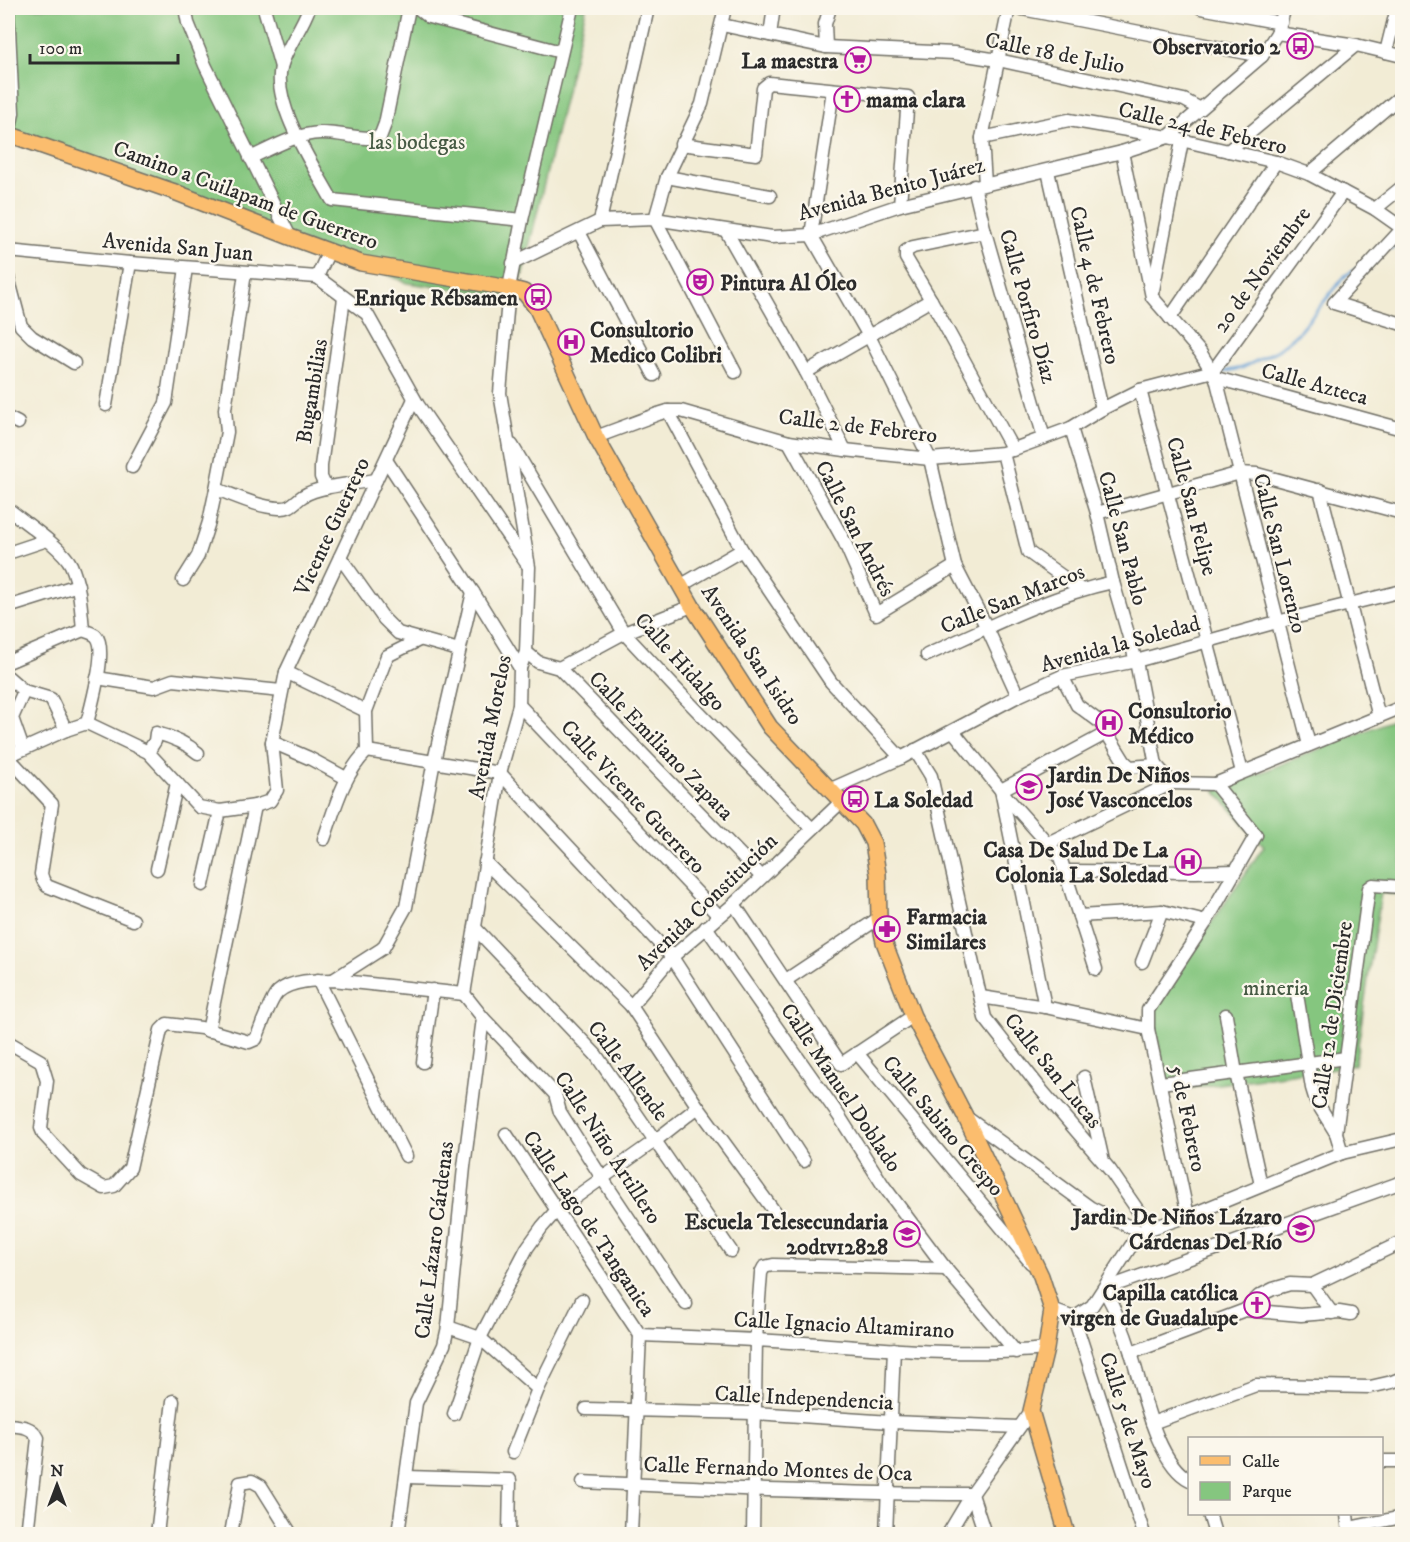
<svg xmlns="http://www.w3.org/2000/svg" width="1410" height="1542" font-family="'IM FELL DW Pica',serif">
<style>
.green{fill:#85c67f;stroke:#587855;stroke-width:1.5}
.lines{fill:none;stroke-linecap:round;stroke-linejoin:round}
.stream{stroke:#649fd4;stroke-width:3}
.minor-casing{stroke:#716f66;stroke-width:15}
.major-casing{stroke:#716f66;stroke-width:18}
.minor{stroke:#fff;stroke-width:12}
.major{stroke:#fbbd6e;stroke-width:15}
.labels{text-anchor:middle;stroke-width:4.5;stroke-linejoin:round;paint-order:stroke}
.poi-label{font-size:22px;font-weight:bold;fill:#2b2b2b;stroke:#fbf7ec;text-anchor:end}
.street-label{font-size:22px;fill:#2b2b2b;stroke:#fbf7ec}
.park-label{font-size:22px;fill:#465a44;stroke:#fbf7ec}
</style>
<rect width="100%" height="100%" fill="#fbf7ec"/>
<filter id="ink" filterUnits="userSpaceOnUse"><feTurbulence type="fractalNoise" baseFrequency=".0167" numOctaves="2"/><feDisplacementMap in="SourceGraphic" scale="12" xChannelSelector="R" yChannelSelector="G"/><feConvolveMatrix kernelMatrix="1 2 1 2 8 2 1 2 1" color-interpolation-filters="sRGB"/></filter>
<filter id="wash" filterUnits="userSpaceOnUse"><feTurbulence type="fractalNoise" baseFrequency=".008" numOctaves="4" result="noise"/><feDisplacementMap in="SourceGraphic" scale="24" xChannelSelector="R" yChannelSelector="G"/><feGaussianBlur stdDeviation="1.35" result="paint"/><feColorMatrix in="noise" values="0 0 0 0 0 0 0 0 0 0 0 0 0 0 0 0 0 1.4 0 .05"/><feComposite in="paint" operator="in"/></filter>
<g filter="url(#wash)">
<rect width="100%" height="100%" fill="#f2ecd5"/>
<g class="green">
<polygon points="8,8 586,8 517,297 407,283 361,263 9,135"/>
<polygon points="1402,716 1402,895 1381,893 1355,1065 1169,1091 1151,1011 1264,846 1215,791"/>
</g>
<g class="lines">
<g class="stream">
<polyline points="1391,249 1402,242"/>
<polyline points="1217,373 1242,368 1278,350 1298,333 1346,275 1362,266"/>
<polyline points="898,450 921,450"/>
<polyline points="931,451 957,451"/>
</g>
</g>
</g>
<g filter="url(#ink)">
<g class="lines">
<g class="minor-casing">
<g id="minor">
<polyline points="185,8 188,23 205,65 290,237"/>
<polyline points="264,8 281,67"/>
<path d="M309,8C302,28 287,46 281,67C272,104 314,167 332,200L522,220"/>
<polyline points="418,8 429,17 561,52"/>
<polyline points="725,8 702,104 667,177 655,219 735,372"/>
<polyline points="1017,8 1262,56"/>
<polyline points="1201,8 1281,23"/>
<polyline points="722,25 826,47 954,53 998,60 1184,100 1199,108"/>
<polyline points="1277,33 1356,45 1402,56"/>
<polyline points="770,35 773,14 776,8"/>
<polyline points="826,47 825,24 830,8"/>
<polyline points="1386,52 1397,8"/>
<polyline points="833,90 811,235 869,336 930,459 955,566 987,628 1018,696"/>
<polyline points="982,138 1069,120 1168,137 1276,162 1309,174 1375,209 1402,228"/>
<polyline points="8,140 13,113 8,8"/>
<polyline points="681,144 756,154 763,88 769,83 908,97 900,205"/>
<polyline points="1228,151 1356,45"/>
<polyline points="1122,152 1152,297 1200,352 1216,378 1309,745"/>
<path d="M250,158C272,148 295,134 320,133C340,132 360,141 380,137L385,124L409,8"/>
<polyline points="1048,171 1102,409"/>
<polyline points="1309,174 1402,95"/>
<polyline points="667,177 770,196"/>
<polyline points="985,184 982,138 1009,8"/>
<polyline points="974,186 985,232 1044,438"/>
<polyline points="1375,209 1402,187"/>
<polyline points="600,221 648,8"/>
<polyline points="1402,229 1334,303 1402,324"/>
<polyline points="726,231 806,372 845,450"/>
<polyline points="579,232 654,375"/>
<polyline points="985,232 913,247 906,251 906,258 931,300 1013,450"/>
<polyline points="8,251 130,263 317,277 329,251"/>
<polyline points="513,263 600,221 655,219 772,237 811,235 900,205 1122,152 1168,137 1262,56 1277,33 1285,8"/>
<polyline points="8,277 21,326 32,337 74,363"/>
<polyline points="317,277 367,314 418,405 527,564"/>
<polyline points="1153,290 1182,141"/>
<polyline points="1170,318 1276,162"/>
<polyline points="1213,371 1343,192"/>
<polyline points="806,372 931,300"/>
<polyline points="1216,378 1402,429"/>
<polyline points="1140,390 1242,772"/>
<polyline points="106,405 130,263"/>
<polyline points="668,411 742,550 831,682 901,758"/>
<polyline points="8,418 18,423"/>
<polyline points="1071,428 1097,513 1113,582 1136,661 1156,765"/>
<polyline points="596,437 658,414 668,411 681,411 789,442 845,450 930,459 1003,453 1071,428 1102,409 1140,390 1213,371"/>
<polyline points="789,442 844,541 876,614 955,566"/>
<polyline points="512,445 624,633 680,693 812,829"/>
<polyline points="1003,453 1028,552 1080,589"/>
<polyline points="386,460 473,592 520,668"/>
<polyline points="132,467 166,403 186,268"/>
<polyline points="326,488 321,477 321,466 344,298"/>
<path d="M216,489C236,496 258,507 279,508C291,509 294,502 303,496C321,485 355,484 376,480"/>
<polyline points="1320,490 1379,717"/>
<path d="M8,509C24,522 63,548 71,565C80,585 81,608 83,630C87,632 93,633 96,636C108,648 91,707 87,723L66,730L8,756"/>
<polyline points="1097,513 1240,473 1257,474 1402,513"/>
<polyline points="8,553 47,540"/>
<polyline points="340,557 384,619 398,633 459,650"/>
<polyline points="183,580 198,556 209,522 216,489 227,432 225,409 245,273"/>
<polyline points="680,586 742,550"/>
<polyline points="8,607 78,585"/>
<polyline points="526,652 538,662 559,668 762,877"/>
<path d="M927,655C987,628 1048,596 1113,582"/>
<polyline points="8,662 83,630"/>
<polyline points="559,668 624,633 692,606"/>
<polyline points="286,672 366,711"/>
<polyline points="1062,676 1077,705 1100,722 1124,761 1130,767 1156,765 1172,783 1215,784 1402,707"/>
<polyline points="8,677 24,691 51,699 66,730"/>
<polyline points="97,678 154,687 173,680 281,691"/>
<polyline points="519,705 719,916"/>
<polyline points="87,723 148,752 199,807 220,811 255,806 270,801 277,790 272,742 286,672 414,399"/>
<polyline points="953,731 1008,799 1060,857 1096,969"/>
<polyline points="272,742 309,758 346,778"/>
<polyline points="23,749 12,718 24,691"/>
<polyline points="915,750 931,776 985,1018 1043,1092 1110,1170 1150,1228"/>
<polyline points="367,751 500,773 672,957 804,1161"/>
<path d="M148,752L155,741L156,733C172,737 185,742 198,753"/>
<polyline points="8,757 52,804 41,874 43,880 47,886 133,920"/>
<polyline points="831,789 901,758 1018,696 1062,676 1136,661 1277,622 1402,591"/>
<path d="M324,839C335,808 343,775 367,751L366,711L387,656L419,640"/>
<polyline points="1048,843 1172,783"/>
<polyline points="485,862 631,1006 698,1107 779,1218"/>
<polyline points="157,869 177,783"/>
<polyline points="1065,871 1196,872 1235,871"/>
<polyline points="203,885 220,811"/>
<polyline points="734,904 841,1064 913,1016"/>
<polyline points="1079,916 1162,911 1206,922"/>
<polyline points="706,927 839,1116 883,1185 946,1269 1016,1352"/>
<polyline points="475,928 596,1055 731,1251"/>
<polyline points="1142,962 1162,911"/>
<polyline points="318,980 406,1156"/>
<polyline points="333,980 383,948 406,907 434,761 473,592"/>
<polyline points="786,980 879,918"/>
<polyline points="1296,988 1312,1088 1316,1101 1336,1133"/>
<polyline points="464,994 500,773 519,705 520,668 526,652 529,567 500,393 509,288 522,220 572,8"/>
<polyline points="464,994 483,1018 555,1094 560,1112 602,1178 686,1304"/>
<polyline points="981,997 1045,1007 1148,1029"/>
<polyline points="631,1006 672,957 734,904 842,801"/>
<polyline points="1045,1007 1001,790 1105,734"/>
<polyline points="1226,1015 1236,1073 1261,1185"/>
<polyline points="208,1031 255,806"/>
<path d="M8,1042L41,1061L47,1081L41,1128L44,1135L81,1175L104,1188L114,1186L130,1168L161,1030L167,1024L201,1028L249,1042L256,1039C261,1027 270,1000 278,992C291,980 316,980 333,980L464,994"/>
<polyline points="857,1053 1031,1263"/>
<polyline points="423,1062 433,990"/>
<polyline points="1084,1077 1103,1161"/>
<polyline points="1161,1083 1346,1058"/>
<polyline points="966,1117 1091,1208 1140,1232"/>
<polyline points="506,1134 640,1335"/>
<polyline points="1342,1153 1336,1133 1369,888 1373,885 1402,887"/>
<polyline points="1188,1216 1148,1029 1148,1010 1206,922 1256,835 1215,784"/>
<polyline points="1312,1285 1332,1313"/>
<polyline points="1052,1310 1074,1318 1092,1306 1140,1232 1188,1216 1342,1153 1402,1139"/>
<polyline points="1245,1310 1301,1315 1339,1312 1351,1314"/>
<polyline points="1074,1318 1144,1534"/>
<polyline points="448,1327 480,1338 538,1389"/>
<path d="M640,1335C695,1337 749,1339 804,1343C884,1349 966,1357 1046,1349"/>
<polyline points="1131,1353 1245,1310 1259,1296 1273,1289 1290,1284 1312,1285 1402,1242"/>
<polyline points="586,1409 754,1413 891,1422 1019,1427"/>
<polyline points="454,1414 480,1338 527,1248 542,1227 556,1211 656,1140 698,1107"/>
<polyline points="1152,1423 1256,1385 1370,1387 1392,1382 1402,1378"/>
<path d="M8,1425C20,1426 32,1426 38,1438L27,1534"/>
<polyline points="513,1452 538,1389 582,1300"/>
<polyline points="1382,1461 1402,1461"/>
<polyline points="407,1477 510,1480 509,1534"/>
<path d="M1190,1480C1156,1464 1142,1386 1131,1353C1124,1330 1115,1309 1104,1289L1402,1182"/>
<path d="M583,1482C713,1488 842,1494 972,1494L985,1534"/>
<polyline points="1209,1514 1215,1534"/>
<polyline points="1347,1514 1349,1534"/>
<polyline points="1349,1528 1402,1517"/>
<polyline points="157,1534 173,1401"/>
<polyline points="231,1534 240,1483 252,1481 261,1486 291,1534"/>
<polyline points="398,1534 416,1403 444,1345 448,1327 464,1167 483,1018"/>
<polyline points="631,1534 640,1335"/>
<polyline points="753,1534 756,1339 761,1273 764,1267 773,1265 946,1269"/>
<polyline points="886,1534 894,1349"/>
<polyline points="948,1534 972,1494 1031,1411"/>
</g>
</g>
<g class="major-casing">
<polyline id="major" points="8,134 172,191 290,237 361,263 509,288 524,292 537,309 596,437 692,606 770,727 863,824 873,843 878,874 879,918 884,942 913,1016 965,1116 1041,1276 1052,1310 1046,1349 1031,1411 1067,1534"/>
</g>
<use href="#minor" class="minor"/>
<use href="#major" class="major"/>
</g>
</g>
<defs>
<g id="bus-ring" transform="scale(1.35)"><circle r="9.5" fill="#fbf7ec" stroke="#b5179e" stroke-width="1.5"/><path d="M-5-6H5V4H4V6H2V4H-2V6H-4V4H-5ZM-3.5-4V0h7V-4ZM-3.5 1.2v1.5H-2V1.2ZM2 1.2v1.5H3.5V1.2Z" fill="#b5179e"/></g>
<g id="supermarket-ring" transform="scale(1.35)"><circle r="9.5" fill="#fbf7ec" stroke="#b5179e" stroke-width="1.5"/><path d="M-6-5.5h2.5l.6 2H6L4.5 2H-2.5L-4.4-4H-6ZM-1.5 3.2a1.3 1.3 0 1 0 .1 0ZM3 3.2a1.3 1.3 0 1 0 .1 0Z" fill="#b5179e"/></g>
<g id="church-ring" transform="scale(1.35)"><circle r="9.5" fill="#fbf7ec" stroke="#b5179e" stroke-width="1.5"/><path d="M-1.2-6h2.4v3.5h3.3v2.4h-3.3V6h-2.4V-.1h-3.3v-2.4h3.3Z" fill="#b5179e"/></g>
<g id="theatre-ring" transform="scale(1.35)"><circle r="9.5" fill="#fbf7ec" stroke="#b5179e" stroke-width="1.5"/><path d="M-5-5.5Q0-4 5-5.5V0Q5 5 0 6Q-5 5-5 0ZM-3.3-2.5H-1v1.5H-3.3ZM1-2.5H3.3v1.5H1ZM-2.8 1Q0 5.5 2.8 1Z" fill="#b5179e"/></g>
<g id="hospital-ring" transform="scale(1.35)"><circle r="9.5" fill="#fbf7ec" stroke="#b5179e" stroke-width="1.5"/><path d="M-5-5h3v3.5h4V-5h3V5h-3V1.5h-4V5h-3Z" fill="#b5179e"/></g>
<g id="school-ring" transform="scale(1.35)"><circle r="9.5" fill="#fbf7ec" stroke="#b5179e" stroke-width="1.5"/><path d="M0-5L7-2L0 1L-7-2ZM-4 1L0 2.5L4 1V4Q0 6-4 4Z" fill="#b5179e"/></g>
<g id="pharmacy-ring" transform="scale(1.35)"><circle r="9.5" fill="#fbf7ec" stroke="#b5179e" stroke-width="1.5"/><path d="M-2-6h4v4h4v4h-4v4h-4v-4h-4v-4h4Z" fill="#b5179e"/></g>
</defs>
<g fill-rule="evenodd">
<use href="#bus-ring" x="1300" y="46"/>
<use href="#supermarket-ring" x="858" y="60"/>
<use href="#church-ring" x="847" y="99"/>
<use href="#theatre-ring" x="700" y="282"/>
<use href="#bus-ring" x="538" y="297"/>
<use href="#hospital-ring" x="571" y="342"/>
<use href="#hospital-ring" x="1109" y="723"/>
<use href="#school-ring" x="1029" y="787"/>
<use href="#bus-ring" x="855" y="799"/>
<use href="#hospital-ring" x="1188" y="862"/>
<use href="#pharmacy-ring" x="887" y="929"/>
<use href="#school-ring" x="1301" y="1229"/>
<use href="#school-ring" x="907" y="1234"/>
<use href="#church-ring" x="1257" y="1305"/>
</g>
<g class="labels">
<g class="poi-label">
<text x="1280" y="54">Observatorio 2</text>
<text x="838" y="68">La maestra</text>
<text x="866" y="107" text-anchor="start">mama clara</text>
<text x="720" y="290" text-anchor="start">Pintura Al Óleo</text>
<text x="518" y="305">Enrique Rébsamen</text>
<text x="590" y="337" text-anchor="start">Consultorio<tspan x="590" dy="25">Medico Colibri</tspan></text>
<text x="1128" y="718" text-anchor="start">Consultorio<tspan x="1128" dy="25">Médico</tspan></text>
<text x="1048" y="782" text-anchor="start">Jardin De Niños<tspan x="1048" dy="25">José Vasconcelos</tspan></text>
<text x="874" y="807" text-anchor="start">La Soledad</text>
<text x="1168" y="857">Casa De Salud De La<tspan x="1168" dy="25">Colonia La Soledad</tspan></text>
<text x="906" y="924" text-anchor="start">Farmacia<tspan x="906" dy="25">Similares</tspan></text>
<text x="1282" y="1224">Jardin De Niños Lázaro<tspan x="1282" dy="25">Cárdenas Del Río</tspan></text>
<text x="888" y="1229">Escuela Telesecundaria<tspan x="888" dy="25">20dtv12828</tspan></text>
<text x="1238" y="1300">Capilla católica<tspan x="1238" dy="25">virgen de Guadalupe</tspan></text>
</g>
<g class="street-label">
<text transform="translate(1055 52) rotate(11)" y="8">Calle 18 de Julio</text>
<text transform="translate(1203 127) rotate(13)" y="8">Calle 24 de Febrero</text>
<text transform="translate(891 188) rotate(-15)" y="8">Avenida Benito Juárez</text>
<text transform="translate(246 194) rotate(20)" y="8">Camino a Cuilapam de Guerrero</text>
<text transform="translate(178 246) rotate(5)" y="8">Avenida San Juan</text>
<text transform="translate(1261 269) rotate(-54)" y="8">20 de Noviembre</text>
<text transform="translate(1096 285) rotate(77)" y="8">Calle 4 de Febrero</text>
<text transform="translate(1029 306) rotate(74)" y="8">Calle Porfiro Díaz</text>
<text transform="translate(1315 383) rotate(15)" y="8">Calle Azteca</text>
<text transform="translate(311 391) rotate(-81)" y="8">Bugambilias</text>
<text transform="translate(858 425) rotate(7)" y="8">Calle 2 de Febrero</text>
<text transform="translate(1193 506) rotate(75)" y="8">Calle San Felipe</text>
<text transform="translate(331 526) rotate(-65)" y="8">Vicente Guerrero</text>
<text transform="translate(856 528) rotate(63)" y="8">Calle San Andrés</text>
<text transform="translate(1124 538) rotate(75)" y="8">Calle San Pablo</text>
<text transform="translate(1281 553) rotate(76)" y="8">Calle San Lorenzo</text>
<text transform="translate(1012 598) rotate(-22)" y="8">Calle San Marcos</text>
<text transform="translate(1120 643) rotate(-15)" y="8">Avenida la Soledad</text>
<text transform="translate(753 654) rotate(56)" y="8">Avenida San Isidro</text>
<text transform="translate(681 661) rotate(48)" y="8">Calle Hidalgo</text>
<text transform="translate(489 727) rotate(-79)" y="8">Avenida Morelos</text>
<text transform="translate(662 745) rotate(46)" y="8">Calle Emiliano Zapata</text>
<text transform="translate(634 796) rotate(47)" y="8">Calle Vicente Guerrero</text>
<text transform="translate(706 901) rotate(-44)" y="8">Avenida Constitución</text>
<text transform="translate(1331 1015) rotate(-82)" y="8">Calle 12 de Diciembre</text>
<text transform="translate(629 1070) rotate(53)" y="8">Calle Allende</text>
<text transform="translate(1054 1070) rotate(51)" y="8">Calle San Lucas</text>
<text transform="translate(842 1087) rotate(56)" y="8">Calle Manuel Doblado</text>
<text transform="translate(1189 1118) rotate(78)" y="8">5 de Febrero</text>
<text transform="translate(944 1125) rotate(50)" y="8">Calle Sabino Crespo</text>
<text transform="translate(609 1147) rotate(57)" y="8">Calle Niño Artillero</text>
<text transform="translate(590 1223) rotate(56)" y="8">Calle Lago de Tanganica</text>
<text transform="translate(433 1240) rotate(-83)" y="8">Calle Lázaro Cárdenas</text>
<text transform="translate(844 1324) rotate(3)" y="8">Calle Ignacio Altamirano</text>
<text transform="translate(804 1397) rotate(3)" y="8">Calle Independencia</text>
<text transform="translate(1129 1420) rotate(72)" y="8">Calle 5 de Mayo</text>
<text transform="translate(778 1468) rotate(2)" y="8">Calle Fernando Montes de Oca</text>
</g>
<g class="park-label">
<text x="417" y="149">las bodegas</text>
<text x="1276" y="995">mineria</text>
</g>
</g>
<rect width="1410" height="1542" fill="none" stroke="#fbf7ec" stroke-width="30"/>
<rect x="1188" y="1437" width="195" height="78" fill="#fbf7ec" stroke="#a8a59f" stroke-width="1.5"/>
<rect x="1200" y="1456" width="30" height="9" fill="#fbbd6e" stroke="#a8a59f" stroke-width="1.5"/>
<text x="1242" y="1467" font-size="18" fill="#2b2b2b">Calle</text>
<rect x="1200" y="1482" width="30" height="18" fill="#85c67f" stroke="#a8a59f" stroke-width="1.5"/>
<text x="1242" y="1497" font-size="18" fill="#2b2b2b">Parque</text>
<g transform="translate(57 1485)" stroke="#fbf7ec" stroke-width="4.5" paint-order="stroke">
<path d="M0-4.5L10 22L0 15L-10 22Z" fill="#2b2b2b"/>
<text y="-9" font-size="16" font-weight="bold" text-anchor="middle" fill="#2b2b2b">N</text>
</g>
<path d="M30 54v9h148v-9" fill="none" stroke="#2b2b2b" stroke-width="3"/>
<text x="39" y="54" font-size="18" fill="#2b2b2b" stroke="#fbf7ec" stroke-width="4.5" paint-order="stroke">100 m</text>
</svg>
